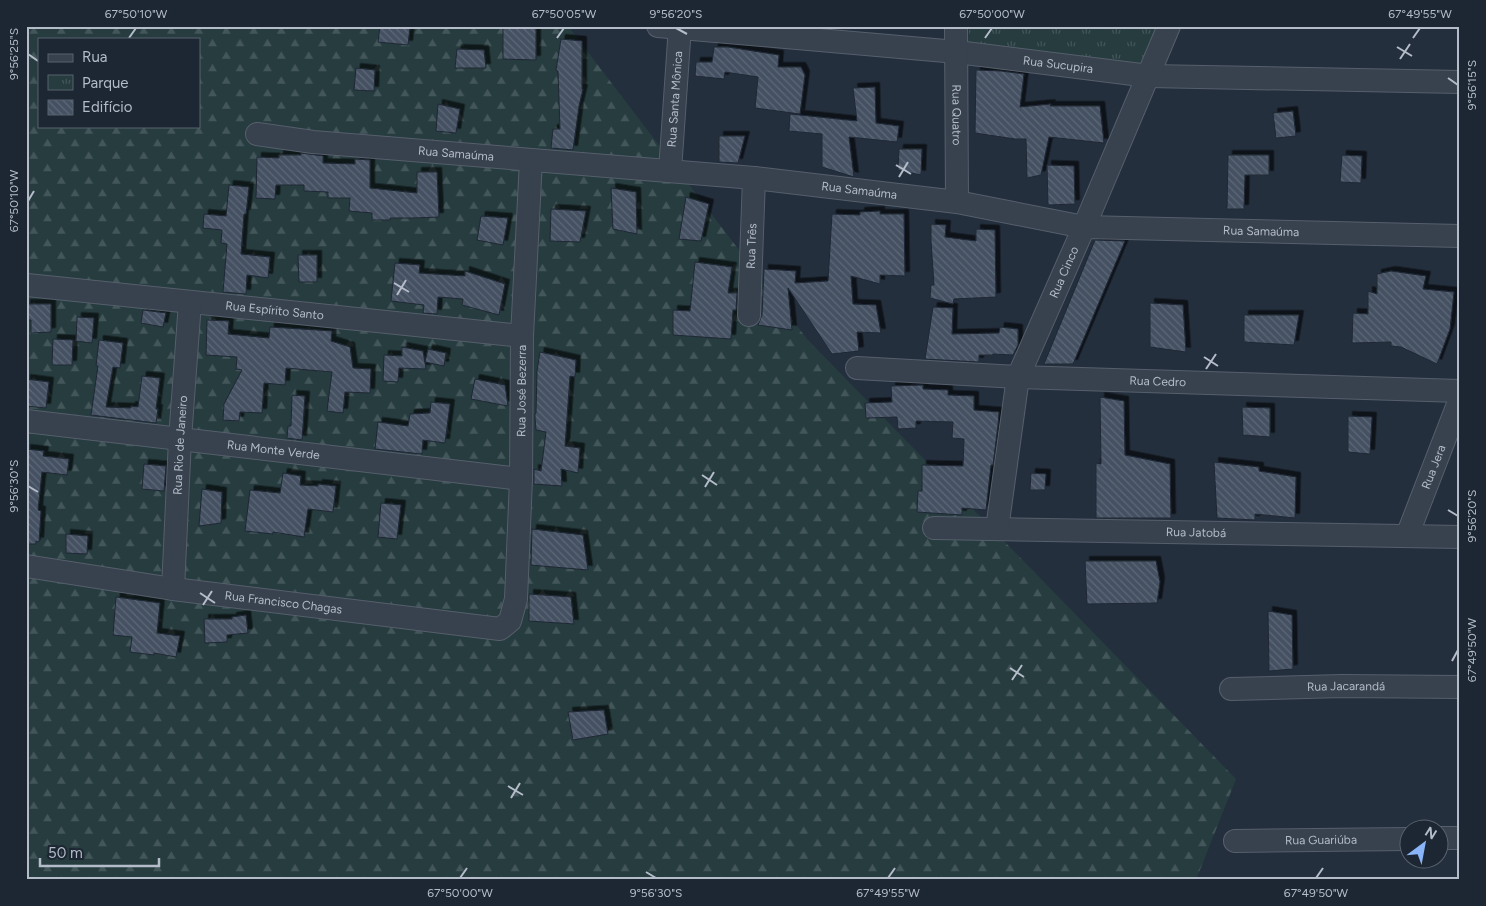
<svg xmlns="http://www.w3.org/2000/svg" width="1486" height="906" font-family="Figtree,sans-serif">
  <style>
    .forest { fill: url(#forest-firs); fill-rule: evenodd }
    .park { fill: url(#park-tufts) }
    .building { fill: url(#building-back-hatch); stroke: #1f2835; filter: url(#shadow) }
    .lines { fill: none; stroke-linecap: round; stroke-linejoin: round }
    .minor-casing { stroke: #565f6c; stroke-width: 24 }
    .minor { stroke: #38414e; stroke-width: 22 }
    .ticks { fill: none; stroke: #b4bcc9; stroke-width: 2 }
    .labels { text-anchor: middle; dominant-baseline: central; stroke-width: 5; stroke-linejoin: round; paint-order: stroke }
    .street-label { font-size: 12px; fill: #b4bcc9; stroke: #1d2633 }
    .neatline { fill: none; stroke: #b4bcc9; stroke-width: 2 }
    .ticks-label { font-size: 12px; text-anchor: middle; fill: #b4bcc9 }
  </style>
  <defs>
    <pattern id="forest-firs" width="22" height="20" patternUnits="userSpaceOnUse" patternTransform="scale(1.25)"><rect width="22" height="20" fill="#263c3f"/><path d="M5 1l3.5 6h-7zM16 11l3.5 6h-7z" fill="#435659"/></pattern>
    <pattern id="park-tufts" width="24" height="20" patternUnits="userSpaceOnUse" patternTransform="scale(1.25)"><rect width="24" height="20" fill="#263c3f"/><path d="M3 7l-1-3M5 7V3M7 7l1-3M15 17l-1-3M17 17v-4M19 17l1-3" fill="none" stroke="#435659"/></pattern>
    <pattern id="building-back-hatch" width="6" height="6" patternUnits="userSpaceOnUse" patternTransform="scale(1.25)"><rect width="6" height="6" fill="#455162"/><path d="M-1 5l2 2M0 0l6 6M5-1l2 2" fill="none" stroke="#5d6877"/></pattern>
    <filter id="shadow"><feDropShadow dx="4.5" dy="-4.5" stdDeviation="0" flood-color="#0009"/></filter>
  </defs>
  <rect width="100%" height="100%" fill="#242f3e"/>
  <path class="forest" d="M 26,26 L 568,26 L 807,339 L 1236,779 L 1196,880 L 26,880 ZM 39,39 L 199,39 L 199,126 L 39,126 Z"/>
  <polygon class="park" points="969,26 1159,26 1142,67 968,48"/>
  <g class="building">
    <polygon points="380,26 410,27 408,45 378,42"/>
    <polygon points="503,26 536,26 536,60 503,59"/>
    <polygon points="561,39 582,41 582,89 583,89 579,106 573,150 551,148 553,129 560,129 558,71 556,70"/>
    <polygon points="714,47 728,47 779,55 778,67 801,67 805,75 800,114 755,108 758,77 725,72 724,79 695,76 696,62 712,62"/>
    <polygon points="457,49 484,50 486,68 455,68"/>
    <polygon points="356,68 375,70 374,91 354,90"/>
    <polygon points="976,70 1001,71 1024,74 1020,107 1051,104 1050,106 1100,106 1104,143 1049,137 1041,175 1027,178 1026,139 1015,139 975,133"/>
    <polygon points="875,87 876,123 899,126 897,142 849,137 854,177 822,167 822,134 789,131 790,114 857,121 853,88"/>
    <polygon points="438,104 460,109 456,133 436,131"/>
    <polygon points="1293,111 1296,136 1276,138 1273,113"/>
    <polygon points="719,136 745,136 738,163 719,162"/>
    <polygon points="899,149 922,149 921,175 898,170"/>
    <polygon points="301,153 323,156 323,163 355,164 355,159 370,160 370,188 417,193 417,172 437,172 439,217 413,218 390,218 390,220 372,220 372,213 349,211 350,198 328,198 328,192 304,191 304,185 276,185 275,199 256,198 257,157 279,158 279,155 301,155"/>
    <polygon points="1228,155 1269,155 1269,175 1245,175 1244,209 1227,209"/>
    <polygon points="1342,155 1362,156 1361,183 1340,182"/>
    <polygon points="1047,165 1074,166 1075,204 1048,205"/>
    <polygon points="229,185 249,187 246,214 244,214 241,254 270,257 268,278 247,275 246,294 223,292 227,244 221,243 222,230 203,228 204,214 226,216"/>
    <polygon points="611,188 636,192 637,234 613,229"/>
    <polygon points="686,197 709,204 701,241 679,239"/>
    <polygon points="551,209 586,211 580,242 550,241"/>
    <polygon points="880,211 880,214 904,214 905,276 880,275 880,284 851,276 853,304 876,305 881,333 857,332 859,351 832,354 788,288 792,330 758,325 762,315 764,269 796,271 795,283 828,281 832,214 860,215 860,212"/>
    <polygon points="481,216 508,218 503,245 477,240"/>
    <polygon points="931,224 946,225 945,237 976,241 976,229 995,230 996,297 954,299 953,304 930,298 931,285 934,285 931,241"/>
    <polygon points="1095,240 1125,241 1073,364 1044,364"/>
    <polygon points="298,255 317,255 317,282 299,282"/>
    <polygon points="695,262 732,267 728,293 737,293 736,310 733,310 731,339 673,335 673,310 690,311"/>
    <polygon points="395,263 420,265 419,273 465,276 465,271 505,284 499,315 462,305 463,299 438,297 437,314 423,313 424,305 391,301"/>
    <polygon points="1391,271 1426,276 1423,289 1454,292 1450,329 1437,364 1401,347 1391,346 1391,342 1352,343 1353,313 1368,314 1368,291 1377,294 1377,274"/>
    <polygon points="1150,303 1183,305 1186,352 1150,347"/>
    <polygon points="26,304 51,304 51,332 31,333 31,320 26,320"/>
    <polygon points="933,307 953,308 952,334 999,333 1000,327 1018,329 1018,345 1013,355 993,354 993,355 979,355 979,362 925,359"/>
    <polygon points="143,310 166,313 163,327 141,323"/>
    <polygon points="1244,315 1299,315 1294,345 1244,342"/>
    <polygon points="77,317 94,318 92,343 76,341"/>
    <polygon points="207,320 229,321 228,334 269,338 270,327 332,331 331,341 350,347 353,368 371,369 370,393 345,392 343,413 327,411 332,372 286,368 285,385 264,383 262,413 240,412 239,421 223,420 224,404 242,370 236,369 237,357 206,355"/>
    <polygon points="53,339 73,340 72,365 52,365"/>
    <polygon points="99,340 123,343 120,368 113,367 106,407 131,408 131,406 138,407 142,376 160,378 156,409 158,409 156,423 91,415 98,366 96,366"/>
    <polygon points="402,347 423,351 426,369 399,368 398,382 383,381 384,355 402,356"/>
    <polygon points="428,349 446,353 444,366 425,362"/>
    <polygon points="540,352 576,360 575,377 570,376 565,446 580,448 578,473 561,469 562,486 534,484 534,469 541,471 546,432 536,430 535,418 535,414 536,413 537,371"/>
    <polygon points="26,379 49,382 46,408 26,406"/>
    <polygon points="475,379 505,385 508,406 471,399"/>
    <polygon points="923,385 923,389 948,390 948,395 974,396 974,410 999,412 998,425 993,465 991,465 986,510 962,508 962,515 917,512 918,491 922,491 922,465 963,466 964,439 952,438 953,422 916,421 916,428 898,429 897,417 866,418 865,403 892,402 891,386"/>
    <polygon points="292,395 305,396 302,440 287,438 288,426 291,426"/>
    <polygon points="1100,397 1124,401 1125,455 1170,464 1171,518 1096,518 1096,463 1101,464"/>
    <polygon points="431,402 450,404 445,443 423,440 422,454 375,449 378,422 408,426 410,414 430,413"/>
    <polygon points="1242,407 1270,408 1270,437 1243,435"/>
    <polygon points="1348,416 1372,417 1370,454 1348,452"/>
    <polygon points="26,449 44,451 43,456 69,459 67,475 42,472 38,510 41,511 39,542 36,541 36,544 26,544 26,509 29,486 26,486"/>
    <polygon points="1214,462 1259,467 1259,471 1296,477 1295,518 1255,514 1255,520 1217,518"/>
    <polygon points="144,464 166,466 164,491 142,489"/>
    <polygon points="283,473 301,476 300,485 318,486 318,484 336,486 333,512 308,509 304,537 273,532 273,534 245,531 250,490 280,493"/>
    <polygon points="1031,473 1046,474 1045,490 1030,490"/>
    <polygon points="202,489 222,492 221,523 199,526"/>
    <polygon points="381,503 401,505 397,539 378,537"/>
    <polygon points="532,529 583,535 588,570 531,565"/>
    <polygon points="66,534 88,536 87,554 66,553"/>
    <polygon points="1085,561 1156,561 1160,582 1157,603 1087,604"/>
    <polygon points="529,594 571,597 574,624 529,621"/>
    <polygon points="116,597 160,603 157,633 180,636 176,657 154,653 154,655 130,652 132,637 113,635"/>
    <polygon points="1268,611 1292,615 1293,669 1269,671"/>
    <polygon points="246,615 248,633 227,635 227,642 205,643 204,619 232,619 232,617"/>
    <polygon points="604,710 608,734 573,740 568,712"/>
  </g>
  <g class="lines">
    <g class="minor-casing">
      <g id="minor">
        <path id="s1" d="M 658,26 L 957,52 L 1149,76 L 1460,82"/>
        <path id="s2" d="M 956,26 L 957,202"/>
        <path id="s3" d="M 257,134 L 313,142 L 754,178 L 957,202 L 1084,227 L 1460,236"/>
        <path id="s4" d="M 670,171 L 680,26"/>
        <path id="s5" d="M 27,285 L 522,336"/>
        <path id="s6" d="M 749,315 L 754,178"/>
        <path id="s7" d="M 857,368 L 1018,377 L 1460,391"/>
        <path id="s8" d="M 26,421 L 521,479"/>
        <path id="s9" d="M 934,528 L 1460,537"/>
        <path id="s10" d="M 997,529 L 1018,377 L 1084,227 L 1169,26"/>
        <path id="s11" d="M 1407,536 L 1460,399"/>
        <path id="s12" d="M 26,566 L 173,589 L 500,629 L 510,621 L 516,599 L 521,479 L 522,336 L 531,160"/>
        <path id="s13" d="M 173,589 L 180,439 L 190,302"/>
        <path id="s14" d="M 1231,689 L 1342,686 L 1460,687"/>
        <polyline points="1438,838 1460,838"/>
        <path id="s15" d="M 1235,841 L 1408,839"/>
      </g>
    </g>
    <use href="#minor" class="minor"/>
  </g>
  <path class="ticks" d="M 676,28 L 687,34M 129,38 L 136,28M 557,38 L 564,28M 985,38 L 992,28M 1413,38 L 1420,28M 1397,47 L 1412,56M 28,54 L 38,61M 1400,59 L 1410,44M 1448,78 L 1458,85M 896,165 L 911,174M 899,177 L 908,162M 28,201 L 34,191M 394,283 L 409,292M 397,295 L 406,280M 1204,357 L 1218,366M 1206,369 L 1216,354M 702,475 L 717,485M 28,486 L 38,492M 705,487 L 714,472M 1448,510 L 1458,516M 200,593 L 215,603M 203,605 L 212,591M 1452,661 L 1458,650M 1010,668 L 1024,677M 1012,680 L 1022,665M 508,786 L 523,795M 511,798 L 520,783M 646,872 L 656,878M 460,878 L 467,868M 888,878 L 895,868M 1316,878 L 1323,868"/>
  <g class="labels">
    <g class="street-label">
      <text stroke="none"><textPath href="#s1" startOffset="402">Rua Sucupira</textPath></text>
      <text stroke="none"><textPath href="#s4" startOffset="72">Rua Santa Mônica</textPath></text>
      <text stroke="none"><textPath href="#s2" startOffset="89">Rua Quatro</textPath></text>
      <text stroke="none"><textPath href="#s3" startOffset="200">Rua Samaúma</textPath></text>
      <text stroke="none"><textPath href="#s3" startOffset="605">Rua Samaúma</textPath></text>
      <text stroke="none"><textPath href="#s3" startOffset="1010">Rua Samaúma</textPath></text>
      <text stroke="none"><textPath href="#s6" startOffset="69">Rua Três</textPath></text>
      <text stroke="none"><textPath href="#s10" startOffset="268">Rua Cinco</textPath></text>
      <text stroke="none"><textPath href="#s5" startOffset="249">Rua Espírito Santo</textPath></text>
      <text stroke="none"><textPath href="#s7" startOffset="301">Rua Cedro</textPath></text>
      <text stroke="none"><textPath href="#s12" startOffset="722">Rua José Bezerra</textPath></text>
      <text stroke="none"><textPath href="#s13" startOffset="144">Rua Rio de Janeiro</textPath></text>
      <text stroke="none"><textPath href="#s8" startOffset="249">Rua Monte Verde</textPath></text>
      <text stroke="none"><textPath href="#s11" startOffset="74">Rua Jera</textPath></text>
      <text stroke="none"><textPath href="#s9" startOffset="262">Rua Jatobá</textPath></text>
      <text stroke="none"><textPath href="#s12" startOffset="260">Rua Francisco Chagas</textPath></text>
      <text stroke="none"><textPath href="#s14" startOffset="115">Rua Jacarandá</textPath></text>
      <text stroke="none"><textPath href="#s15" startOffset="86">Rua Guariúba</textPath></text>
    </g>
  </g>
  <rect width="1486" height="906" fill="none" stroke="#1d2633" stroke-width="55"/>
  <rect x="38" y="38" width="162" height="90" fill="#1d2633" stroke="#59626f"/>
  <rect x="48" y="54" width="25" height="8" fill="#38414e" stroke="#59626f"/>
  <text x="82" y="62" font-size="15" fill="#b4bcc9">Rua</text>
  <rect x="48" y="75" width="25" height="15" fill="url(#park-tufts)" stroke="#59626f"/>
  <text x="82" y="88" font-size="15" fill="#b4bcc9">Parque</text>
  <rect x="48" y="100" width="25" height="15" fill="url(#building-back-hatch)" stroke="#59626f"/>
  <text x="82" y="112" font-size="15" fill="#b4bcc9">Edifício</text>
  <g transform="translate(1424 844) rotate(32)"><circle r="24" fill="#1d2633" stroke="#59626f"/>
  <path d="M0-4L9 19L0 12L-9 19Z" fill="#8ab4f8"/>
  <text y="-8" font-size="14" font-weight="bold" text-anchor="middle" fill="#b4bcc9">N</text>
  </g>
  <path d="M40 858v8h119v-8" fill="none" stroke="#b4bcc9" stroke-width="2.5"/>
  <text x="48" y="858" font-size="15" fill="#b4bcc9" stroke="#1d2633" stroke-width="4" paint-order="stroke">50 m</text>
  <rect x="28" y="28" width="1430" height="850" class="neatline"/>
  <g class="ticks-label">
    <text x="136" y="18">67°50'10"W</text>
    <text x="564" y="18">67°50'05"W</text>
    <text x="676" y="18">9°56'20"S</text>
    <text x="992" y="18">67°50'00"W</text>
    <text x="1420" y="18">67°49'55"W</text>
    <text transform="translate(14 54) rotate(-90)" y="4">9°56'25"S</text>
    <text transform="translate(1472 85) rotate(-90)" y="4">9°56'15"S</text>
    <text transform="translate(14 201) rotate(-90)" y="4">67°50'10"W</text>
    <text transform="translate(14 486) rotate(-90)" y="4">9°56'30"S</text>
    <text transform="translate(1472 516) rotate(-90)" y="4">9°56'20"S</text>
    <text transform="translate(1472 650) rotate(-90)" y="4">67°49'50"W</text>
    <text x="460" y="897">67°50'00"W</text>
    <text x="656" y="897">9°56'30"S</text>
    <text x="888" y="897">67°49'55"W</text>
    <text x="1316" y="897">67°49'50"W</text>
  </g>
</svg>
